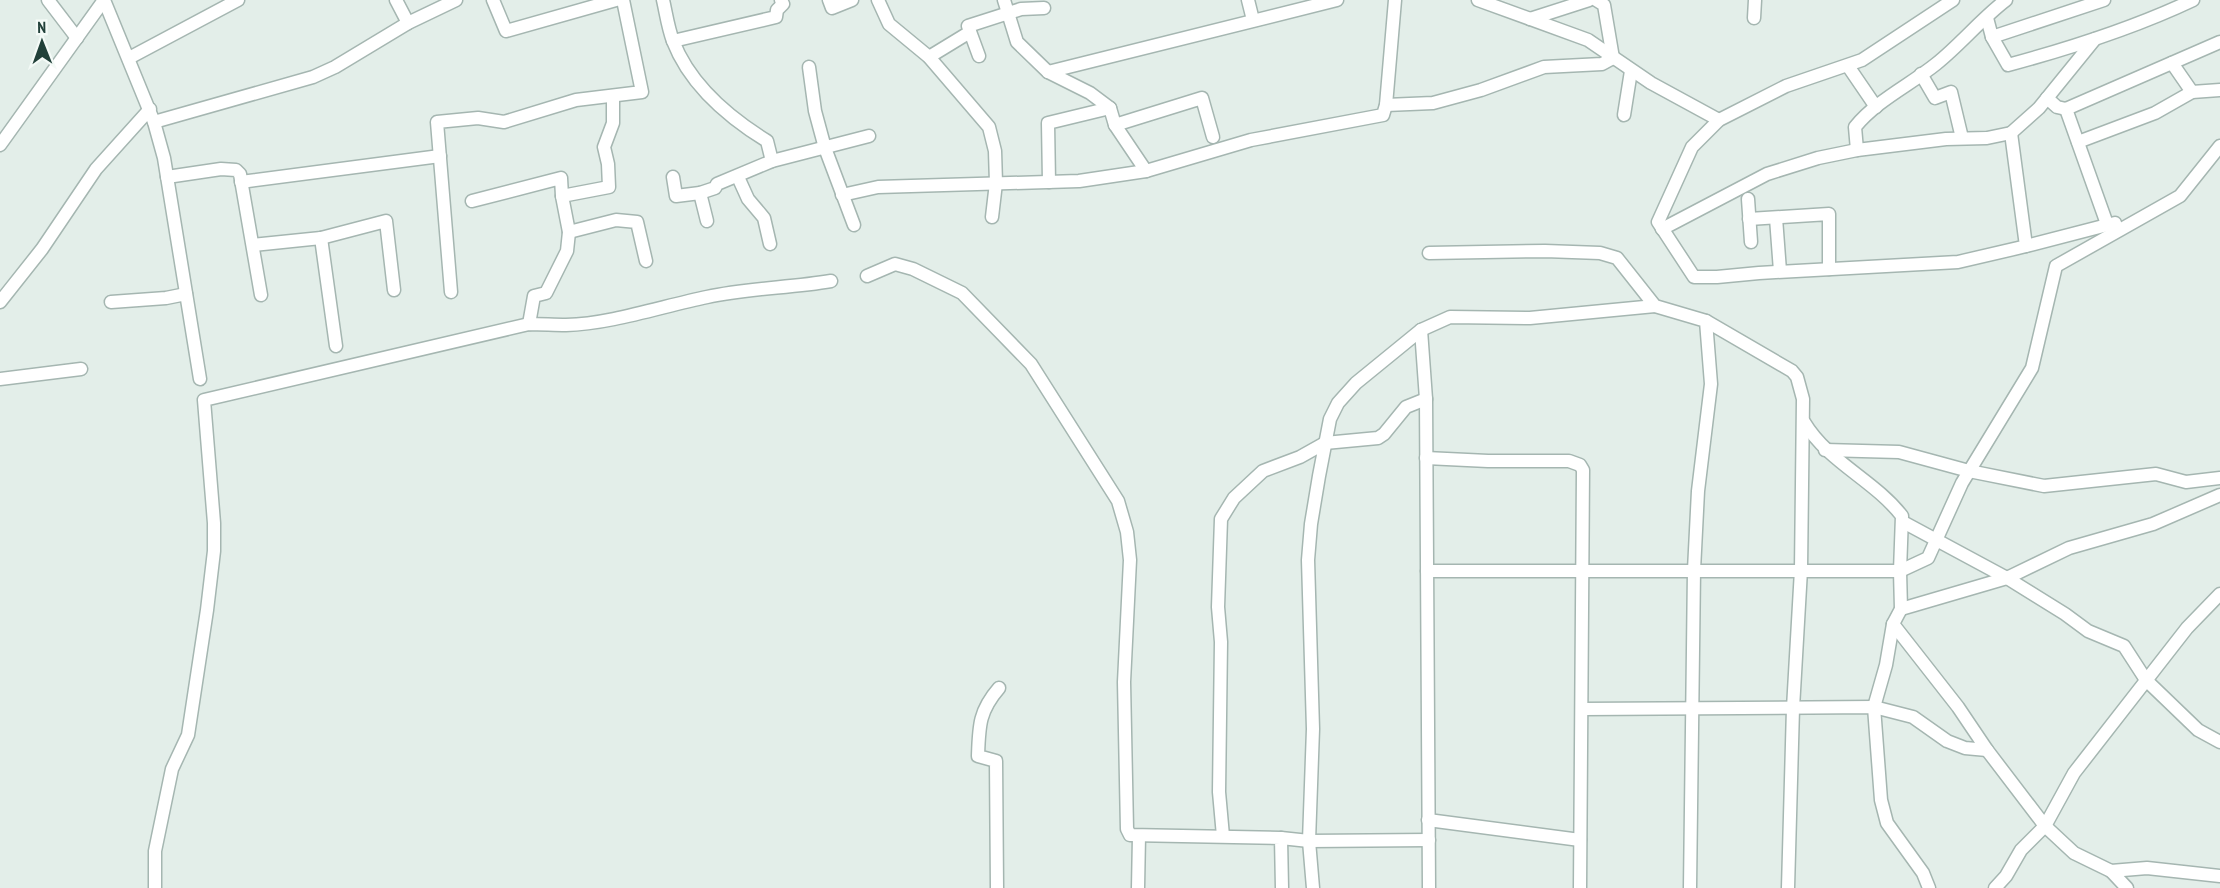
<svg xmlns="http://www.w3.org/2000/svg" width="2220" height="888" font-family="'PT Sans Narrow',sans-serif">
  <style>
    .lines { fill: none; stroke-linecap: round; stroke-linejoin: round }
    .minor-casing { stroke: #a5b6b1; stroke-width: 15 }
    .minor { stroke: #fff; stroke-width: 12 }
  </style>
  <rect width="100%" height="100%" fill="#e3eee9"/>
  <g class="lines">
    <g class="minor-casing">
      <g id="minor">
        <polyline points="48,0 77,38"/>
        <polyline points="104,0 154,122 164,158 200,379"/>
        <polyline points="396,0 408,23"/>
        <polyline points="493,0 506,31 616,0"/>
        <path d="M 663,0 C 666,13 668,28 673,41 C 690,85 728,117 767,141 L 772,161"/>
        <polyline points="829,0 832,8 852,0"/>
        <polyline points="878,0 889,24 929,57 989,127 995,151 996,183 992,217"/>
        <polyline points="1004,0 1017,42 1048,72 1090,93 1110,108 1115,125 1146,171"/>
        <polyline points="1248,0 1253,20"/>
        <polyline points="1478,0 1588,40 1651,83 1719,120"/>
        <polyline points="1953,0 1862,60 1786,86 1719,120 1692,147 1658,222 1694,277 1717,277 1759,273 1958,262 2018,248 2026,246 2011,133"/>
        <polyline points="1754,18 1755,0"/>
        <path d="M 1987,18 L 1992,37 L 2008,65 C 2071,48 2134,28 2193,0"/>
        <polyline points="1530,19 1589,0"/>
        <polyline points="1992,37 2104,0"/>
        <polyline points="673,41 776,17 777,10 783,4 781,0"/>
        <polyline points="979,56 968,26 1021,9 1044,8"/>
        <polyline points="929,57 970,32"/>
        <polyline points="129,58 238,0"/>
        <polyline points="2172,63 2192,92"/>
        <polyline points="1848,66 1876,107"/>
        <polyline points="809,67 815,111 825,148 854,225"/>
        <polyline points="1048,72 1337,0"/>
        <polyline points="1921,74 1935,98 1951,92 1962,138"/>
        <polyline points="2047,98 2057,107 2066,109 2220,42"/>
        <polyline points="1386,105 1433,103 1481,90 1544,67 1602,64 1613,58 1604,5 1596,0"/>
        <polyline points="2066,109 2107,224"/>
        <polyline points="1624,115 1631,71"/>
        <polyline points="154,122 313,77 335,67 408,23 456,0"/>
        <polyline points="1115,125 1202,98 1213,137"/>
        <polyline points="2078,142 2155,113 2192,92 2220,90"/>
        <polyline points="0,145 104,0"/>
        <path d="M 1857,150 L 1855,127 C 1877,100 1910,85 1936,64 C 1961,44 1981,19 2006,0"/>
        <polyline points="167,177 221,169 236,170 240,174 261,295"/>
        <polyline points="673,177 676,196 700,193 715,188 717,184 772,161 869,136"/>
        <polyline points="738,177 748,199 764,218 770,244"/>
        <polyline points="241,182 440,156"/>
        <polyline points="1049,182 1048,123 1110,108"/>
        <polyline points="700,193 707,221"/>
        <polyline points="842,195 878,187 1079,181 1146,171 1251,140 1383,115 1386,105 1395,0"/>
        <polyline points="1748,199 1751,242"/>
        <polyline points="472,201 561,178 562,196"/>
        <polyline points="1776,218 1780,271"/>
        <polyline points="1749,219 1829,214 1829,269"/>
        <polyline points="1662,229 1767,174 1818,158 1857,150 1946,139 1987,138 2011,133 2039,108 2095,39"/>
        <polyline points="569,232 616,220 637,222 646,261"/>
        <polyline points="321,238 336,346"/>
        <polyline points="253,245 321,238 386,221 394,290"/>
        <polyline points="2026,246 2115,223"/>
        <polyline points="1429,253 1545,251 1600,253 1617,258 1655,306 1706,321 1711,384 1698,491 1694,570 1690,888"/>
        <polyline points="867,276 895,264 913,269 962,293 1031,364 1118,501 1127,532 1130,560 1124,682 1127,829 1130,835 1281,838 1282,888"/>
        <polyline points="451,292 437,122 478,118 504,122 576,100 642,92 623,0"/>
        <polyline points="0,302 42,249 96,169 150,109"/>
        <polyline points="111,302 166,298 186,294"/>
        <polyline points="1706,321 1792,371 1797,377 1803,399 1801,570 1793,708 1788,888"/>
        <polyline points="529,324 534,296 546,293 567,251 569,232 562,196 609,187 608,164 604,147 613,123 613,96"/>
        <polyline points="1421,330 1426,399 1429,888"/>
        <polyline points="0,379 81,369"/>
        <path d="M 1804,422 C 1828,462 1874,480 1902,516 L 1900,571 L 1901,609 L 1893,624 L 1886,665 L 1874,707 L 1881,800 L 1887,823 L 1923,873 L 1929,888"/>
        <polyline points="1825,450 1899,452 1969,471 2044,486 2156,474 2186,482 2220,478"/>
        <polyline points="1426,458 1488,461 1569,461 1580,465 1583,470 1580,888"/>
        <polyline points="1903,522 2007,578 2065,614 2088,631 2124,646 2146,680 2198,730 2220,742"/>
        <polyline points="1427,571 1900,571 1928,558 1962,483 2032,368 2056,266 2180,196 2220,146"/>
        <polyline points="1901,609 2007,578 2069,548 2153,524 2220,495"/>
        <polyline points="1583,709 1874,707 1913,717 1947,741 1965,748 1987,750 1958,707 1893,624"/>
        <polyline points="1987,750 2045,826 2074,853 2111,871 2147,868 2220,876"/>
        <polyline points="1428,820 1580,840"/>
        <polyline points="1223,836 1219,792 1221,642 1218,607 1221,519 1234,498 1263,471 1300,457 1325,443 1378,438 1384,434 1406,407 1426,399"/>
        <polyline points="1281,838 1309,841 1429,840"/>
        <polyline points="2111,871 2127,888"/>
        <path d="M 155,888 L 155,851 L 172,769 L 188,735 L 207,610 L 214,551 L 214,523 L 204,400 L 529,324 C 542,324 554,325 566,325 C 610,324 663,306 707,297 C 748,288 790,288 831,281"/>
        <path d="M 997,888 L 996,761 L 978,756 C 979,726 979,711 999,688"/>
        <polyline points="1138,888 1139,836"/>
        <polyline points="1313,888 1309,841 1313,729 1308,560 1311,524 1319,476 1330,419 1338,403 1356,383 1421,330 1450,317 1530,318 1655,306"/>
        <polyline points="1995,888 2006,876 2021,850 2045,826 2074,773 2187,628 2220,594"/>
      </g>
    </g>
    <use href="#minor" class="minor"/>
  </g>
  <g transform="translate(42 42) rotate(359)" stroke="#f4faf7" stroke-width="4.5" paint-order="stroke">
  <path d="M0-4.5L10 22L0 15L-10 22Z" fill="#214039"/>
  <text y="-9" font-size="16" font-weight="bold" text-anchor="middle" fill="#214039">N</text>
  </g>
</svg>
